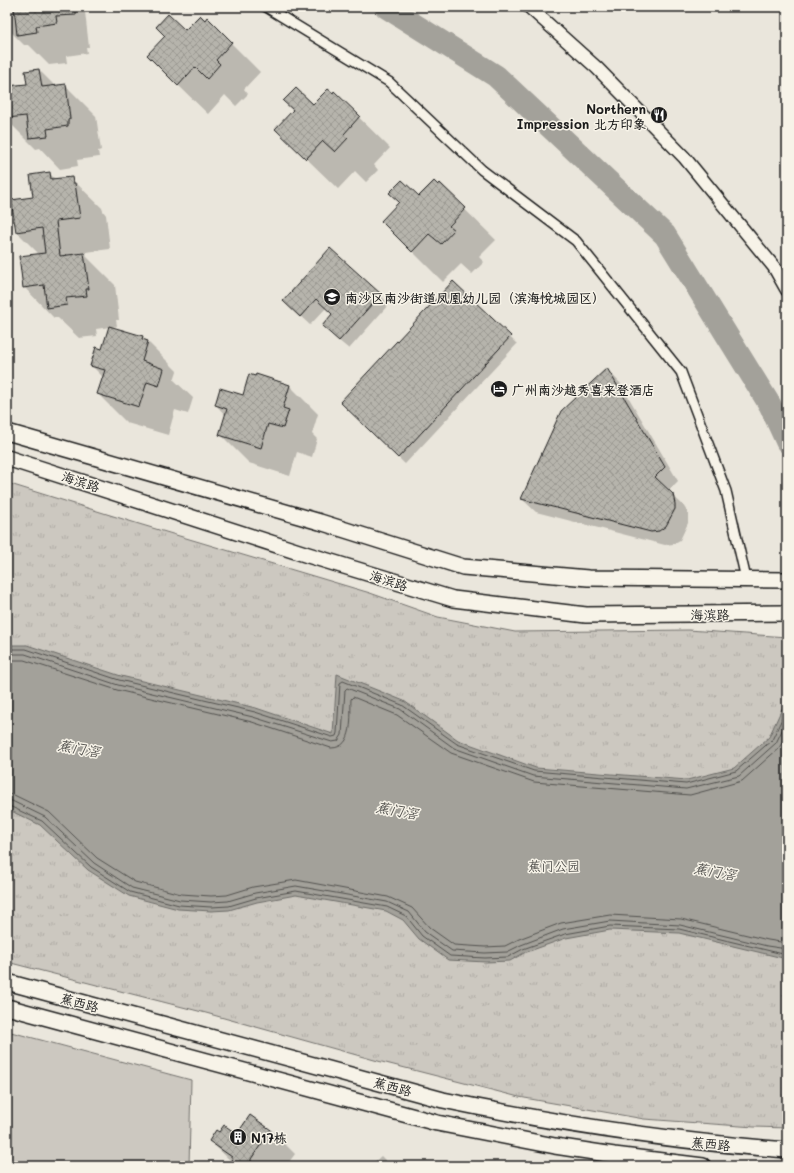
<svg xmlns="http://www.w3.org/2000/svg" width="794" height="1173" font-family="Mali,'LXGW WenKai TC',sans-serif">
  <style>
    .grass { fill: #ccc8c0; stroke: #74726e }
    .park { fill: url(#park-tufts); stroke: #74726e }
    .water { fill: #a3a19a; stroke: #6d6c68 }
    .shadow { fill: #0003 }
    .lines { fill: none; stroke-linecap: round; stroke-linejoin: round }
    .shore { stroke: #52514e; stroke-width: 1 }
    .river { stroke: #a3a19a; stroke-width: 23 }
    .building { fill: url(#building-cross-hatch); stroke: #1c1c1c }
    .pedestrian-casing { stroke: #1c1c1c; stroke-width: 12 }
    .minor-casing { stroke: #1c1c1c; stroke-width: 15 }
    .tertiary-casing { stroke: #1c1c1c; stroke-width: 18 }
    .pedestrian { stroke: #f7f3e8; stroke-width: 9 }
    .minor { stroke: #f7f3e8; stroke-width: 12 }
    .tertiary { stroke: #f7f3e8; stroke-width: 15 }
    .labels { text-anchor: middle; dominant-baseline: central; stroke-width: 3; stroke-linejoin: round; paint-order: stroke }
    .poi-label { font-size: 13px; font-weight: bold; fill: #1c1c1c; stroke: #f7f3e8; text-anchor: start }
    .street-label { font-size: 13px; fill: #1c1c1c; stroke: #f7f3e8 }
    .park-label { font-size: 13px; fill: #51504d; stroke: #f7f3e8 }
    .water-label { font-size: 14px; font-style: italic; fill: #52514e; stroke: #f7f3e8 }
  </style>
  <defs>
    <pattern id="park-tufts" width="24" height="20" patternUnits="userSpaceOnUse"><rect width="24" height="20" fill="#ccc8c0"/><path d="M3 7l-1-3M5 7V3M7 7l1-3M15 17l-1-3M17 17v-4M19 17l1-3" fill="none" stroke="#afaba4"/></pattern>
    <pattern id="building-cross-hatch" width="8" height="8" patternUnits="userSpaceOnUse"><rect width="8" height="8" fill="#b6b4ac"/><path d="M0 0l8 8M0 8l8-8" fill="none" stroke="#9c9a93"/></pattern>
  </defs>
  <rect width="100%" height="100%" fill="#eae6dc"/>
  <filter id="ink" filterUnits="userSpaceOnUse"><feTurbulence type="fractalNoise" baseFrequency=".025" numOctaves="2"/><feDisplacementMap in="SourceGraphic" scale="8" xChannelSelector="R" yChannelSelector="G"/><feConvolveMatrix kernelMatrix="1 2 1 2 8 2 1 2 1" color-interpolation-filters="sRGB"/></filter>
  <g filter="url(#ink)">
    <polygon class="grass" points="7,1031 191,1080 189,1166 7,1166"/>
    <polygon class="park" points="7,483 139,524 370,593 438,617 515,632 688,630 787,637 787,1128 754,1127 644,1119 519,1097 378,1061 206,1013 7,962"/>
    <polygon class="water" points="7,645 27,645 121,676 256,708 333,734 337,674 404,701 458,740 536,768 687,780 734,768 769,737 785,702 787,694 787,959 679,933 610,930 566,938 524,953 510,961 486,962 448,960 419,939 403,920 386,911 296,895 257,902 229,910 211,911 178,909 129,896 88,870 40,825 7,809"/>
    <g class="shadow">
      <polygon points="7,7 79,7 85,12 89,47 86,47 87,53 66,56 67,63 49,65 29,45 24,45 7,28"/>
      <polygon points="207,19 260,72 244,89 248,94 236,106 225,95 208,114 177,84 185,32"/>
      <polygon points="39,70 55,86 65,85 96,116 101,150 98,151 99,157 77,160 78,166 60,169 40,148 36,149 7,120 7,87 28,84"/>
      <polygon points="334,93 390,148 374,165 378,170 366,182 355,171 338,189 276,129"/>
      <polygon points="49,173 55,179 71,178 102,208 103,211 106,215 110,249 86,252 87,257 115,285 119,320 116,320 117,326 111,327 143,337 177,371 174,380 193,398 188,414 175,410 168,435 127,423 98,394 104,378 91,365 103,350 110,327 96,329 97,336 79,338 58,318 54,318 24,287 40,255 16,231"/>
      <polygon points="440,185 496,240 479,257 484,262 472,274 461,264 443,282 382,221"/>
      <polygon points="453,282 517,344 405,464 348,409"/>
      <polygon points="380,295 389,304 349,349 332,335 333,314 326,308 310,325 284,301"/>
      <polygon points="607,369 620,383 678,481 668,491 683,505 688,513 688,523 680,540 673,544 665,545 536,512 522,499"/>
      <polygon points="290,386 318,414 312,434 317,439 312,457 297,452 290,476 249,463 220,434 226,416 216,405 243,396"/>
      <polygon points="271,1130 295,1154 286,1166 234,1166 234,1164 210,1141 220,1133 237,1135"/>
      <polygon points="381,1156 391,1166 370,1166"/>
      <polygon points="345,1163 348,1166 342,1166"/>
    </g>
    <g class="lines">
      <g class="shore">
        <polyline points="7,649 26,649 119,680 255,712 332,737 336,736 337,733 340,683 343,681 402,705 457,744 534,771 686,784 736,771 772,740 787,708"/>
        <polyline points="7,654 25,654 118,685 253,717 332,742 338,741 342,735 345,690 347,688 400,709 454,748 533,776 686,789 739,776 776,743 787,720"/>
        <path d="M 7,660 L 24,660 L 117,690 L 252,722 L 331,748 C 355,748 350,715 351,699 L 353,697 L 397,715 L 451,753 L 534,782 L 690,795 L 742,781 L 779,748 L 787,734"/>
        <polyline points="7,794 14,795 49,812 97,858 135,882 181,894 211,896 227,895 253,887 296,880 388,897 412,908 430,928 454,945 485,947 505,946 519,939 561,923 610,915 681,919 768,940 787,943"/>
        <polyline points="7,800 12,801 45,817 94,863 132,888 180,900 211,902 228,901 255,893 296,886 387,902 409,912 425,932 452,951 485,953 507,952 521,945 563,929 610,921 680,925 767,946 787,949"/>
        <polyline points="7,805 42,821 91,867 130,892 179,905 211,907 229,906 256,898 296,891 387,907 406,916 422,936 450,956 485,958 508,957 523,949 565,934 610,926 679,929 787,955"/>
      </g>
      <polyline class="river" points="386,7 496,76 665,235 770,405 787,442"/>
    </g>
    <g class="building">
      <polygon points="14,7 76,7 76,15 56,16 57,23 36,26 37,32 17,35"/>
      <polygon points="168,14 185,30 200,15 205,20 207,17 232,42 216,60 220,64 207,79 195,67 178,86 147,55 165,36 156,27"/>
      <polygon points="39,69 42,87 66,84 70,119 68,120 68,126 47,129 48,136 29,138 26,116 7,118 7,86 27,84 25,71"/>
      <polygon points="296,88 313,104 328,89 333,93 334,91 360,116 344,134 348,138 335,152 323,141 306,159 275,129 293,110 283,101"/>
      <polygon points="50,172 51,179 72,177 73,183 75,183 80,218 56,221 60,256 84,253 89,289 86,289 87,296 66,298 67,305 47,308 44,285 23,288 19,256 45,253 42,228 16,232 11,200 33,197 30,175"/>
      <polygon points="402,180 419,196 434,181 438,185 440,183 466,208 449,226 454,230 441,244 429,234 412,252 381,221 399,202 389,193"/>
      <polygon points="330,248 381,294 339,341 322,326 332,314 316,299 300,317 283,301"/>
      <polygon points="453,281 511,336 398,458 340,402"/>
      <polygon points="109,326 143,336 142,339 148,341 142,361 164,369 159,386 147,382 139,407 97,394 105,370 90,366 96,347 102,349"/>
      <polygon points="607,368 665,467 655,477 673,494 675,504 675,509 666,526 659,531 651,532 521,499 561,411"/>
      <polygon points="249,374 255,376 256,374 290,385 283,408 289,410 283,428 268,424 261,448 219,435 227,409 215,405 220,388 243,395"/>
      <polygon points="250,1115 271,1130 251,1159 251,1166 233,1166 232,1157 209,1141 216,1130 219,1132 224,1125 237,1134"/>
    </g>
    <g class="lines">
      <g class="pedestrian-casing">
        <polyline id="pedestrian" points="266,7 389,82 482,170 576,241 681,372 726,491 746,579"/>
      </g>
      <g class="minor-casing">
        <polyline id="minor" points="529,7 597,68 684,157 774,267 787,290"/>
      </g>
      <g class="tertiary-casing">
        <g id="tertiary">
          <polyline points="7,432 320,522 463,567 588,578 787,580"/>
          <polyline points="7,458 308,555 453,599 586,615 787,613"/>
          <path d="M 7,982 L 443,1100 C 557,1124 671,1141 787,1150"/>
          <polyline points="7,1007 437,1123 555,1146 614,1155 703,1166"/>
        </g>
      </g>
      <use href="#pedestrian" class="pedestrian"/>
      <use href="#minor" class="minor"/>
      <use href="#tertiary" class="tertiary"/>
    </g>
  </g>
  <defs>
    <g id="restaurant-disc" transform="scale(0.9)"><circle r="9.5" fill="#1c1c1c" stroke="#f7f3e8"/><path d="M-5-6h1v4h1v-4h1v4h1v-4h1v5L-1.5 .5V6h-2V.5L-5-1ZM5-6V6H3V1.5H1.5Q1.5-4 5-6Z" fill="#fff"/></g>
    <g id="school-disc" transform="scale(0.9)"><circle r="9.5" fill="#1c1c1c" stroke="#f7f3e8"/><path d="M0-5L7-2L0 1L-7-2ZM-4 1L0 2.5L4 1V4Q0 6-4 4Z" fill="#fff"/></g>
    <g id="hotel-disc" transform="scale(0.9)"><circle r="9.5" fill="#1c1c1c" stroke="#f7f3e8"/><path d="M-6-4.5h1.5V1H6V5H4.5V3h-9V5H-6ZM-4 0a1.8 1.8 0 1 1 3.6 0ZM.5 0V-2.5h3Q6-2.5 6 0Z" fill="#fff"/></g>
    <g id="building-disc" transform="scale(0.9)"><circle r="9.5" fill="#1c1c1c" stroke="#f7f3e8"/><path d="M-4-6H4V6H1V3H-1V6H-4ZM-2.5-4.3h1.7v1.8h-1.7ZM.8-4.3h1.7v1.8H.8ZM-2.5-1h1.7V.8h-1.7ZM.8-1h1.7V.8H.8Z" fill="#fff"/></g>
  </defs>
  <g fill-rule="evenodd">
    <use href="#restaurant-disc" x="659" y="115"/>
    <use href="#school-disc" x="332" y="297"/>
    <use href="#hotel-disc" x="499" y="389"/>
    <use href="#building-disc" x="238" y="1137"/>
  </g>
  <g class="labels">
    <g class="poi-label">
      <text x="646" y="108" text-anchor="end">Northern<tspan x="646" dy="15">Impression 北方印象</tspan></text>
      <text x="345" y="297">南沙区南沙街道凤凰幼儿园（滨海悦城园区）</text>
      <text x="512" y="389">广州南沙越秀喜来登酒店</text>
      <text x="251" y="1137">N17栋</text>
    </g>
    <g class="street-label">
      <text transform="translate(81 481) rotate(18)">海滨路</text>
      <text transform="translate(389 580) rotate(17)">海滨路</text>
      <text transform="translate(710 614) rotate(-1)">海滨路</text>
      <text transform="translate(80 1002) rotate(15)">蕉西路</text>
      <text transform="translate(393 1086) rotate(15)">蕉西路</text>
      <text transform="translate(711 1143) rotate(6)">蕉西路</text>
    </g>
    <g class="park-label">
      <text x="554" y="865">蕉门公园</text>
    </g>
    <g class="water-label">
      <text transform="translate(79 748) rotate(11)">蕉门滘</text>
      <text transform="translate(397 810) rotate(11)">蕉门滘</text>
      <text transform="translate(715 871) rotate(11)">蕉门滘</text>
    </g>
  </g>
  <rect width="794" height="1173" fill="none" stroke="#f7f3e8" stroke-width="24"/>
  <rect x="12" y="12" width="770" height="1149" fill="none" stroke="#1c1c1c" stroke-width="1.5" filter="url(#ink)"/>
</svg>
